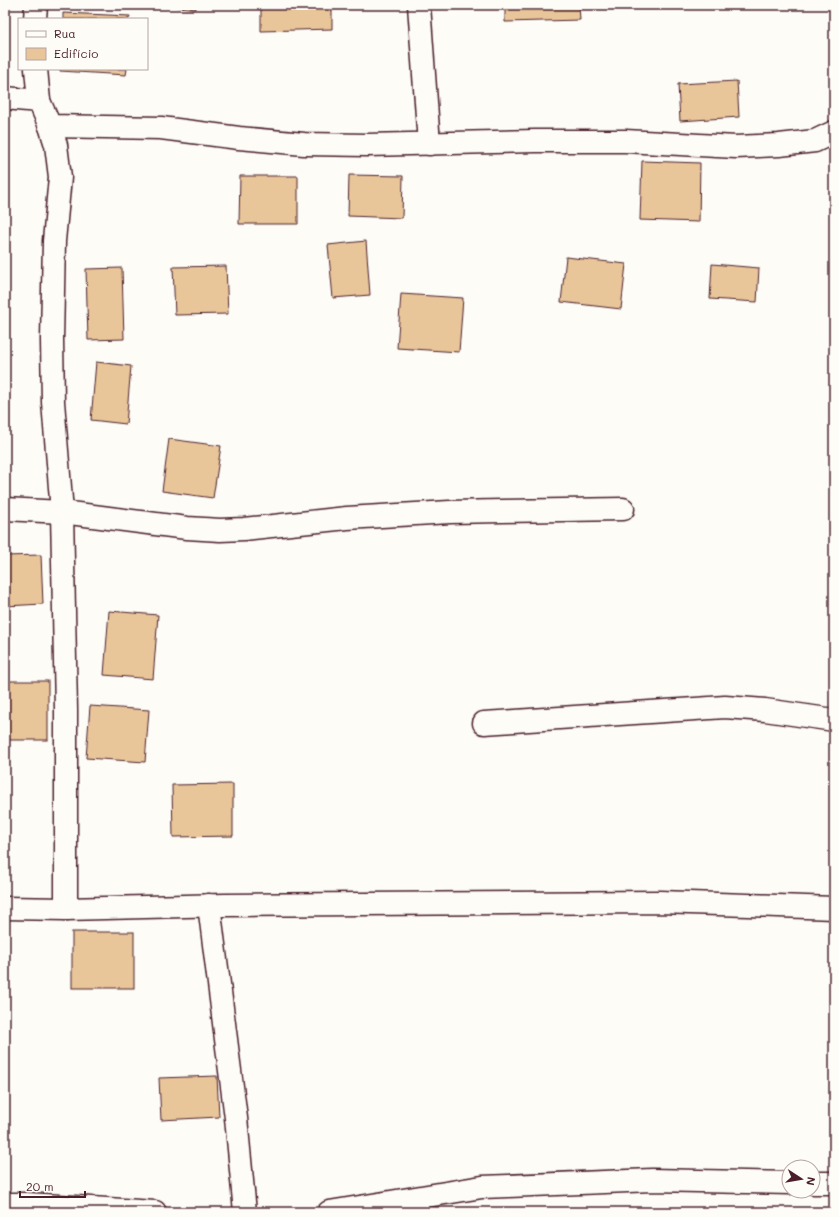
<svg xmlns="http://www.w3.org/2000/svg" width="839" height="1217" font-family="Mali,sans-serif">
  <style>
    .building { fill: #e9c69a; stroke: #4a1f2b }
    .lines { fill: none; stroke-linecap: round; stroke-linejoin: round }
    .minor-casing { stroke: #4a1f2b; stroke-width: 25 }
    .minor { stroke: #fdfcf7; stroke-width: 22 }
  </style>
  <rect width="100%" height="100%" fill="#fdfcf7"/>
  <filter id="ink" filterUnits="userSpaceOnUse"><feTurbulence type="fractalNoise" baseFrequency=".025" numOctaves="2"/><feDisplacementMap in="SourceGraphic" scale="8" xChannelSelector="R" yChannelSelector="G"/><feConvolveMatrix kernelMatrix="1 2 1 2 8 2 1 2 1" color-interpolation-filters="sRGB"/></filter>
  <g filter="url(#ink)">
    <g class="building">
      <polygon points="163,5 196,5 196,9"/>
      <polygon points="261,5 332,5 332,29 261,31"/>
      <polygon points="505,5 579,5 580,20 505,22"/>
      <polygon points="63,13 130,16 129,19 63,19"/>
      <polygon points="60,69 127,69 126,75 60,71"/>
      <polygon points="737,81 739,117 680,121 678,84"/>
      <polygon points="642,161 700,163 699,222 640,220"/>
      <polygon points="349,175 403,176 402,218 348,216"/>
      <polygon points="240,176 298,176 298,224 239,224"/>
      <polygon points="366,241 370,295 333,298 328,245"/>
      <polygon points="566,257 626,264 621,309 561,302"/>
      <polygon points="712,264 759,268 757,302 710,299"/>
      <polygon points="226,266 228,314 175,315 173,267"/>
      <polygon points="122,268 124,339 88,340 86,269"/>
      <polygon points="401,294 463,298 459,352 397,348"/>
      <polygon points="96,362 131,366 126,424 91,420"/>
      <polygon points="169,439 221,446 213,498 162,491"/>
      <polygon points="41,555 43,604 5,606 5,556"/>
      <polygon points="109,611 158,615 153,679 104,675"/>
      <rect x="5" y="681" width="43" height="59"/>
      <polygon points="90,706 149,710 145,762 86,758"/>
      <polygon points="233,784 233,836 173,837 172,785"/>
      <rect x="72" y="932" width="62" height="56"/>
      <polygon points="217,1076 219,1117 161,1120 159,1078"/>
    </g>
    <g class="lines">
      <g class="minor-casing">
        <g id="minor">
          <polyline points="419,5 429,144"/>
          <polyline points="35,19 36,5"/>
          <polyline points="36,69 39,101"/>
          <polyline points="5,98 39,101 50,126 161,128 239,138 304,144 367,145 535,141 625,141 736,147 779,145 815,141 834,132"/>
          <polyline points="50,126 56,145 60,177 54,241 52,340 53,402 62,512 66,710 66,909"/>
          <polyline points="5,509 62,512 187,528 220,530 244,529 347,518 450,512 623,509"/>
          <polyline points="484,723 725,707 765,710 834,720"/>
          <polyline points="209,905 236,1118 245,1212"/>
          <polyline points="5,908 66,909 225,905 660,902 834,908"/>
          <polyline points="813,1183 834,1183"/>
          <polyline points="5,1204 27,1204 155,1212"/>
          <polyline points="329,1212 482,1187 652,1180 789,1183"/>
        </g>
      </g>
      <use href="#minor" class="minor"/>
    </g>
  </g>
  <rect width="839" height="1217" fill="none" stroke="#fdfcf7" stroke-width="20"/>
  <rect x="10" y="10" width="819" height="1197" fill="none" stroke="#4a1f2b" stroke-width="1.5" filter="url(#ink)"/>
  <rect x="18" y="18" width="130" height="52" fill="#fdfcf7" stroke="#b5a4a5"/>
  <rect x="26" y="31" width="20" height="6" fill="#fdfcf7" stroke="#b5a4a5"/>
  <text x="54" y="38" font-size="12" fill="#4a1f2b">Rua</text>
  <rect x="26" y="48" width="20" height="12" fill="#e9c69a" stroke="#b5a4a5"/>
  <text x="54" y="58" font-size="12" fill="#4a1f2b">Edifício</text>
  <g transform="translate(801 1179) rotate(102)"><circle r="19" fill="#fdfcf7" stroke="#b5a4a5"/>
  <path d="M0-3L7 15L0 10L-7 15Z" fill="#4a1f2b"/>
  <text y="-6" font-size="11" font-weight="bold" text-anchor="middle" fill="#4a1f2b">N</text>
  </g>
  <path d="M20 1191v6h65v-6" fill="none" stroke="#4a1f2b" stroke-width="2"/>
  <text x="26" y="1191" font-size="12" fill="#4a1f2b" stroke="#fdfcf7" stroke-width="3" paint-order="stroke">20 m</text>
</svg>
